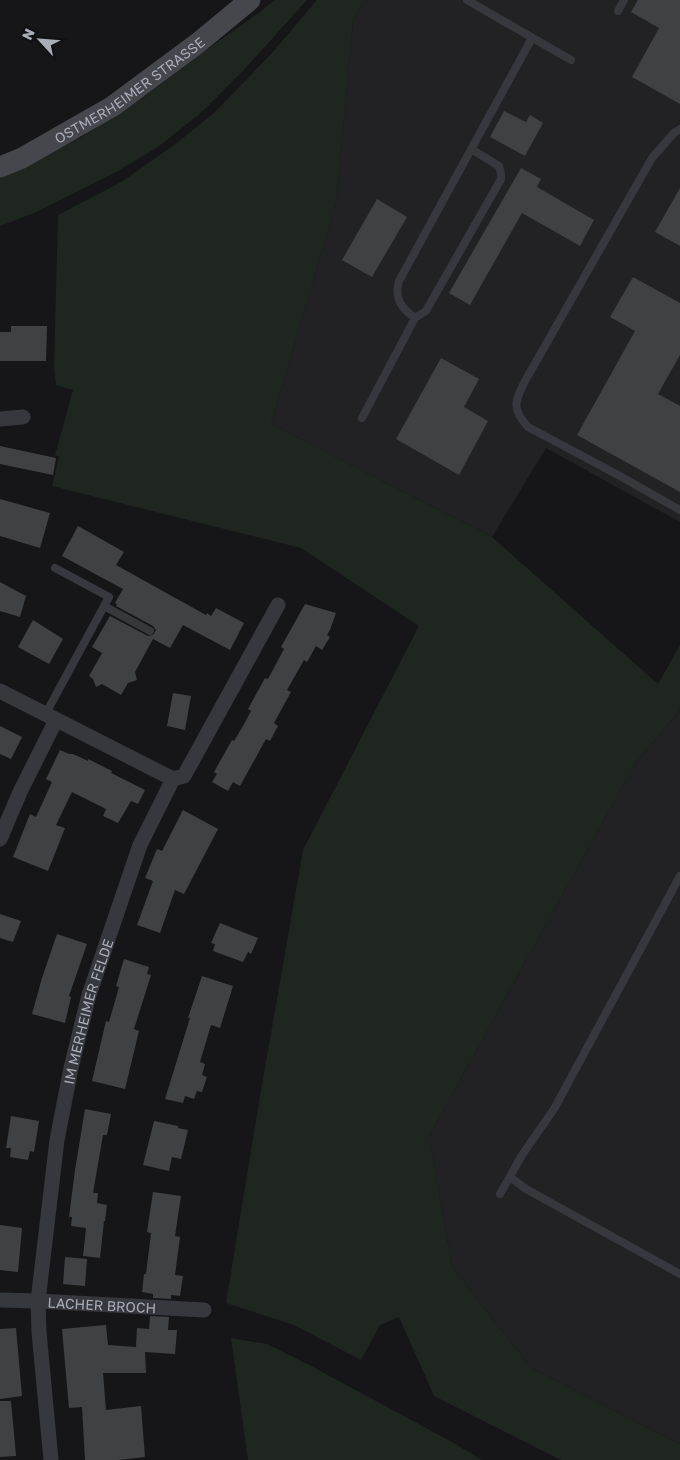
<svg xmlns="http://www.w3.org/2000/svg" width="680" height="1460" font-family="'Golos Text',sans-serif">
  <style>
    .built { fill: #222225 }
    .green { fill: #1e261f }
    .building { fill: #404145 }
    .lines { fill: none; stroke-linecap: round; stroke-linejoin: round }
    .lane { stroke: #37383d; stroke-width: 8 }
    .street { stroke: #37383d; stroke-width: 15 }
    .secondary { stroke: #45474d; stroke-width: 21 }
    .labels { text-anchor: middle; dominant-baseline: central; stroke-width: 4; stroke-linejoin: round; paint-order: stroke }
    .street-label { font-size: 14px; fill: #a8adb8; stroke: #111113 }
  </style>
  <rect width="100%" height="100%" fill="#161618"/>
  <g class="built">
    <polygon points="364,0 680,0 680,522 546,448 492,537 271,424 336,203 353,22"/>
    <polygon points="680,707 680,1444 531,1368 452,1267 429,1136 636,762 676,715"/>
  </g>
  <g class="green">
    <polygon points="274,0 307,0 243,71 202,112 158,147 116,172 34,213 0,226 0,177 80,138 144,97 195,58 260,12"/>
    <polygon points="317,0 364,0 353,22 336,203 271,424 492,537 658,684 680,645 680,707 676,715 636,762 429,1136 452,1267 531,1368 680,1444 680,1460 561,1460 434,1396 399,1317 380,1325 361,1360 294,1325 226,1303 259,1102 303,850 419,626 301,548 52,486 59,457 55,455 73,390 56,385 54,366 58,215 123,181 178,142 215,112 271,54"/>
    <polygon points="231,1338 267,1344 313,1367 452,1442 482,1460 248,1460"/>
  </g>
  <g class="building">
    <polygon points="638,0 680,0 680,104 632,77 659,28 631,12"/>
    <polygon points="504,111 526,122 530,115 543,123 525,156 490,137"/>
    <polygon points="521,168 541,179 537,187 594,220 580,246 522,213 470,305 449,293"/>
    <polygon points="680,188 680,246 655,232"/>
    <polygon points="377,199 407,217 372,277 342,260"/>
    <polygon points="633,277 680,303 680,355 658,394 680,406 680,492 577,435 635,331 610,317"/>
    <polygon points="11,326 47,326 46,361 0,361 0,332 11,332"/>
    <polygon points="441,358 479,379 464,407 488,421 459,475 396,439"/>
    <polygon points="0,446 56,458 53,475 0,464"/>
    <polygon points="0,499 50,513 40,548 0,536"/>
    <polygon points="78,526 124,552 116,565 206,615 207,613 211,616 216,608 244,623 230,650 183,625 170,648 153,639 135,672 137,680 128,683 121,695 102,684 96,687 93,679 89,676 102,653 92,647 110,616 148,636 153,635 156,630 153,626 116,606 117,604 115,603 123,589 62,556"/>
    <polygon points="0,582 26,596 20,617 0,611"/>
    <polygon points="305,604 336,613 330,630 327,635 330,637 322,650 316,646 307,662 304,660 287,690 291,692 274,723 278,726 270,741 266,739 240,786 233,782 228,791 212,782 217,774 214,772 232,740 234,741 243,726 251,711 248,709 265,678 268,679 284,649 281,647"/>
    <polygon points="33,620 63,639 49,664 18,647"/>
    <polygon points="173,693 191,696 185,730 167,726"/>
    <polygon points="0,726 22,737 11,759 0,754"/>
    <polygon points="60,750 69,754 73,754 88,761 88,759 112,771 111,773 145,790 138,804 131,801 118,823 103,816 106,809 72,792 56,825 65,828 48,871 13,857 30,814 36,817 52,782 46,779"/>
    <polygon points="183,810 218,829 184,894 175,890 160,933 137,925 153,881 145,878 157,849 162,851"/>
    <polygon points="0,914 21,921 13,942 0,938"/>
    <polygon points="220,923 258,938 251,954 248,952 243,962 213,951 215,944 211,943"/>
    <polygon points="57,934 87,944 69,996 71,997 65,1023 32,1014 42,978"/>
    <polygon points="124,959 149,967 147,974 151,975 134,1029 139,1031 125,1089 92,1081 106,1021 109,1022 119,987 116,986"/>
    <polygon points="202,976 233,986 220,1028 211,1025 200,1062 205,1064 202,1075 207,1077 202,1092 197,1091 194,1099 185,1096 183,1103 165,1099 190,1018 188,1018"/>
    <polygon points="85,1109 111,1114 107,1135 103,1135 93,1193 98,1193 97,1203 107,1205 105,1221 104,1221 100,1258 83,1256 86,1228 71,1226 72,1217 69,1217 75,1170"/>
    <polygon points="11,1116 39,1121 34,1152 30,1151 28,1160 10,1157 11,1148 6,1148"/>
    <polygon points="154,1121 178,1126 178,1128 188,1130 181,1159 172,1157 169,1171 143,1165"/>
    <polygon points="153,1192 181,1196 175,1236 180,1237 175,1275 183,1276 180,1296 171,1295 171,1299 153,1298 153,1294 142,1292 144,1274 146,1274 151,1233 147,1232"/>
    <polygon points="0,1225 22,1228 18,1272 0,1270"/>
    <polygon points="65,1257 87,1259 85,1286 63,1284"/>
    <polygon points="150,1316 169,1317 168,1330 177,1330 175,1354 145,1352 146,1373 103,1373 106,1410 141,1406 145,1457 118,1460 85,1460 82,1407 69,1408 62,1329 106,1325 108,1345 136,1347 137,1328 149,1329"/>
    <polygon points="16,1328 22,1396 0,1399 0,1329"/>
    <polygon points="0,1401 11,1401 16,1456 0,1457"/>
  </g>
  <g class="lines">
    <g class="lane">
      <polyline points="467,0 571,60"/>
      <polyline points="618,11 624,0"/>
      <path d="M 680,129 L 674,133 L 652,158 L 525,381 C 514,403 512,409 528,427 L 620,476 L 680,510"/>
      <path d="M 471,149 L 499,166 L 501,174 L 501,179 L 426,311 L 415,318 C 401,308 394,298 399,281 L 532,38"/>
      <polyline points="362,418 415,318"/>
      <polyline points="104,606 150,631"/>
      <polyline points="45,715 109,597 55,568"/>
      <polyline points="510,1177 526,1189 680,1274"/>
      <polyline points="500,1194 522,1155 554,1109 680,876"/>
    </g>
    <g class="street">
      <polyline points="0,419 23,417"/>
      <polyline points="0,691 173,779"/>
      <polyline points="0,839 20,792 56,720"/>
      <path id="s1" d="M 0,1300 L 38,1301 L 204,1310"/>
      <path id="s2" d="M 51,1460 L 39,1332 L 38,1301 L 57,1140 L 71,1068 L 89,995 L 140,845 L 173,779 L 184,776 L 278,605"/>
    </g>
    <path class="secondary" id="s3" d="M 0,167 L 22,158 L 113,106 L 198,43 L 250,0"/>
  </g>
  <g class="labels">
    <g class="street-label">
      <text stroke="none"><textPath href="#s3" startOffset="151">OSTMERHEIMER STRASSE</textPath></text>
      <text stroke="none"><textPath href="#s2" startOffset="454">IM MERHEIMER FELDE</textPath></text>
      <text stroke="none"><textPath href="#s1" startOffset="102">LACHER BROCH</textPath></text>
    </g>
  </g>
  <g transform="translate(40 40) rotate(296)" stroke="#111113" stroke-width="4" paint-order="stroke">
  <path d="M0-4L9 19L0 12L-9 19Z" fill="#a8adb8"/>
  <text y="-8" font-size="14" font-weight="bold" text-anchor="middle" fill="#a8adb8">N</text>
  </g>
</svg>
